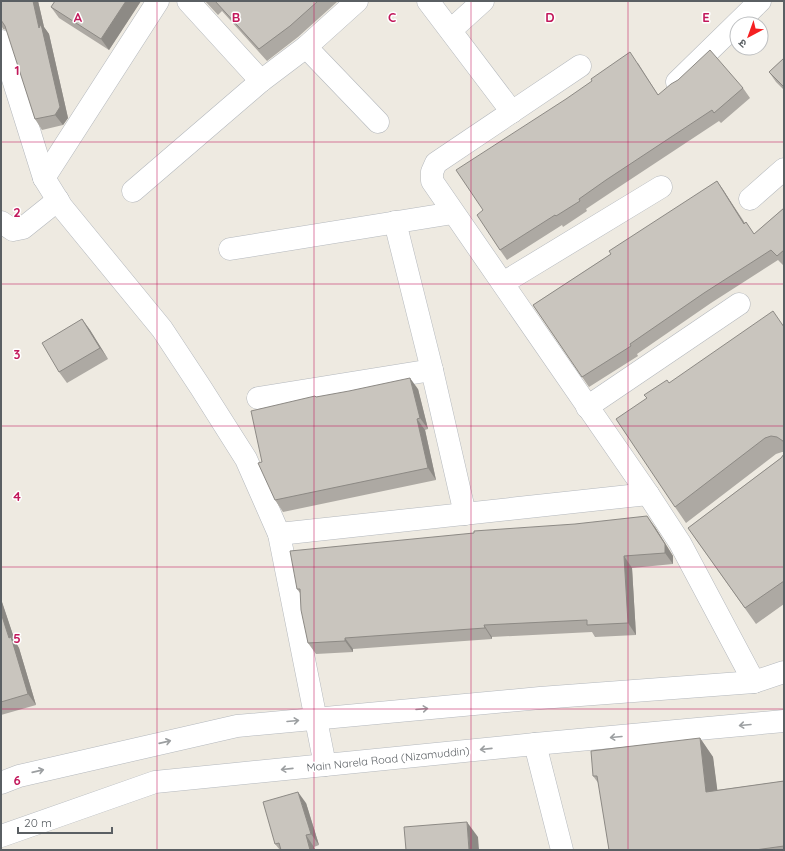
<svg xmlns="http://www.w3.org/2000/svg" width="785" height="851" font-family="Quicksand,'Noto Sans Devanagari',sans-serif">
  <style>
    .lines { fill: none; stroke-linecap: round; stroke-linejoin: round }
    .minor-casing { stroke: #b4b8bd; stroke-width: 23 }
    .minor { stroke: #fff; stroke-width: 22 }
    .wall { fill: #ada9a3 }
    .shaded-wall { fill: #8d8a85 }
    .building { fill: #c9c5be; stroke: #8d8a85 }
    .oneway { stroke: #9c9fa1 }
    .grid { fill: none; stroke: #c2185b; stroke-width: 1; stroke-opacity: 0.55 }
    .labels { text-anchor: middle; dominant-baseline: central; stroke-width: 3; stroke-linejoin: round; paint-order: stroke }
    .street-label { font-size: 11px; fill: #5a5f63; stroke: #fff }
    .grid-label { font-size: 13px; text-anchor: middle; font-weight: bold; fill: #c2185b; stroke: #fff; stroke-width: 3; stroke-linejoin: round; paint-order: stroke }
  </style>
  <rect width="100%" height="100%" fill="#eeeae1"/>
  <g class="lines">
    <g class="minor-casing">
      <g id="minor">
        <polyline points="188,1 261,81"/>
        <polyline points="428,1 512,112"/>
        <polyline points="451,30 483,1"/>
        <polyline points="1,41 44,178 62,207 162,329 201,388 246,459 279,534 325,765"/>
        <polyline points="306,47 378,122"/>
        <polyline points="580,66 436,163 432,172 432,181 648,494 680,543 754,682"/>
        <polyline points="677,82 760,1"/>
        <polyline points="44,178 158,1"/>
        <polyline points="133,191 261,81 306,47 357,1"/>
        <polyline points="750,199 784,169"/>
        <polyline points="1,222 13,230 23,228 58,200"/>
        <polyline points="395,222 432,370 465,514"/>
        <polyline points="230,249 453,213"/>
        <polyline points="503,283 661,187"/>
        <polyline points="258,398 432,370"/>
        <polyline points="587,407 739,304"/>
        <polyline points="279,534 648,494"/>
        <polyline points="535,744 562,850"/>
        <polyline points="1,783 19,776 237,726 540,698 754,682 784,672"/>
        <polyline points="1,836 155,782 535,744 784,721"/>
      </g>
    </g>
    <use href="#minor" class="minor"/>
  </g>
  <g class="wall">
    <polygon points="1,1 38,1 44,27 49,34 68,118 63,125 42,130 35,119 7,30 3,29 1,25"/>
    <polygon points="141,1 109,50 59,18 51,7"/>
    <polygon points="205,1 338,1 298,37 267,61 222,11 218,15"/>
    <polygon points="784,58 784,90 776,82 769,72"/>
    <polygon points="638,63 658,95 743,88 750,98 721,123 719,121 613,191 586,209 587,211 563,227 562,225 507,260 500,250 483,210"/>
    <polygon points="717,181 745,223 754,234 784,208 784,266 778,260 711,303 637,354 638,356 589,387 533,305 611,254"/>
    <polygon points="82,319 90,330 108,359 67,383 59,372"/>
    <polygon points="784,326 784,452 782,452 776,454 686,523 675,507 669,383"/>
    <polygon points="418,389 428,429 425,430 436,480 283,512 275,500 316,397"/>
    <polygon points="784,454 784,604 756,624 688,528 781,458"/>
    <polygon points="655,527 673,556 673,564 632,568 636,635 595,637 592,632 492,637 492,639 353,649 353,652 316,654 308,643 300,593 297,589"/>
    <polygon points="1,599 15,641 19,648 36,705 1,715"/>
    <polygon points="700,738 713,757 717,790 784,781 784,850 609,850 599,784 593,776"/>
    <polygon points="306,803 319,845 314,847 315,850 280,850 275,844"/>
  </g>
  <g class="shaded-wall">
    <polygon points="33,1 38,1 44,27 49,34 68,118 63,125 55,115 39,28"/>
    <polygon points="126,1 141,1 109,50 101,39"/>
    <polygon points="717,181 724,191 751,234 744,224"/>
    <polygon points="82,319 90,330 108,359 100,348"/>
    <polygon points="410,378 418,389 428,429 420,418"/>
    <polygon points="417,419 425,430 436,480 428,468"/>
    <polygon points="647,516 655,527 673,556 673,564 665,553"/>
    <polygon points="624,556 632,568 636,635 628,623"/>
    <polygon points="1,599 15,641 19,648 36,705 28,694 9,638 1,613"/>
    <polygon points="484,625 492,637 492,639 485,628"/>
    <polygon points="345,638 353,649 353,652 345,641"/>
    <polygon points="700,738 713,757 720,810 706,792"/>
    <polygon points="298,792 306,803 319,845 311,834"/>
    <polygon points="467,822 478,837 479,850 469,850"/>
    <polygon points="306,835 314,847 315,850 310,850"/>
  </g>
  <g class="building">
    <polygon points="1,1 33,1 39,28 41,24 60,107 55,115 35,119 5,26 1,20"/>
    <polygon points="55,1 126,1 101,39 51,7"/>
    <polygon points="215,1 318,1 290,26 259,49"/>
    <polygon points="710,50 743,88 714,113 712,110 606,180 579,199 580,201 556,216 555,215 500,250 477,215 483,210 456,170 566,99 592,81 591,79 630,52 658,95 671,84 678,80"/>
    <polygon points="784,58 784,87 769,72"/>
    <polygon points="717,181 744,224 746,222 754,234 784,208 784,250 777,256 771,250 704,293 630,344 631,346 582,377 533,305 611,254 609,251"/>
    <polygon points="773,311 784,327 784,443 783,441 777,437 771,436 765,438 675,507 616,419 647,398 644,395 667,380 669,383"/>
    <polygon points="82,319 100,348 59,372 42,343"/>
    <polygon points="410,378 420,418 417,419 428,468 275,500 258,463 262,462 251,411 315,396 316,397 349,391"/>
    <polygon points="784,454 784,581 745,608 688,528 781,458"/>
    <polygon points="647,516 665,544 665,553 624,556 628,623 587,625 587,620 484,625 485,628 345,638 345,641 308,643 301,610 300,589 297,589 290,551 474,533 474,531 575,524"/>
    <polygon points="1,613 9,638 11,637 28,694 1,702"/>
    <polygon points="700,738 706,792 784,781 784,846 755,850 609,850 597,776 593,776 591,751"/>
    <polygon points="298,792 311,834 306,835 310,850 281,850 279,843 275,844 263,802"/>
    <polygon points="467,822 469,850 406,850 404,827"/>
  </g>
  <defs><path id="oneway-shaft" d="M-6 0H5M1.5-3L5.5 0L1.5 3" fill="none" stroke-width="1.6" stroke-linecap="round" stroke-linejoin="round"/></defs>
  <g class="oneway">
    <use href="#oneway-shaft" transform="translate(422 709) rotate(-5)"/>
    <use href="#oneway-shaft" transform="translate(293 721) rotate(-5)"/>
    <use href="#oneway-shaft" transform="translate(745 725) rotate(175)"/>
    <use href="#oneway-shaft" transform="translate(616 737) rotate(175)"/>
    <use href="#oneway-shaft" transform="translate(165 742) rotate(-13)"/>
    <use href="#oneway-shaft" transform="translate(486 749) rotate(174)"/>
    <use href="#oneway-shaft" transform="translate(287 769) rotate(174)"/>
    <use href="#oneway-shaft" transform="translate(38 771) rotate(-13)"/>
  </g>
  <path class="grid" d="M 157,1 L 157,850M 314,1 L 314,850M 471,1 L 471,850M 628,1 L 628,850M 1,142 L 784,142M 1,284 L 784,284M 1,426 L 784,426M 1,567 L 784,567M 1,709 L 784,709"/>
  <g class="labels">
    <g class="street-label">
      <text transform="translate(388 759) rotate(-6)">Main Narela Road (Nizamuddin)</text>
    </g>
  </g>
  <g class="grid-label">
    <text x="78" y="22">A</text>
    <text x="236" y="22">B</text>
    <text x="392" y="22">C</text>
    <text x="550" y="22">D</text>
    <text x="706" y="22">E</text>
    <text x="17" y="75">1</text>
    <text x="17" y="217">2</text>
    <text x="17" y="359">3</text>
    <text x="17" y="501">4</text>
    <text x="17" y="643">5</text>
    <text x="17" y="785">6</text>
  </g>
  <rect width="785" height="851" fill="none" stroke="#5a5f63" stroke-width="4"/>
  <g transform="translate(749 36) rotate(221)"><circle r="19" fill="#ffffff" stroke="#bdbfc1"/>
  <path d="M0-3L7 15L0 10L-7 15Z" fill="#f52021"/>
  <text y="-6" font-size="11" font-weight="bold" text-anchor="middle" fill="#5a5f63">उ</text>
  </g>
  <path d="M18 827v6h94v-6" fill="none" stroke="#5a5f63" stroke-width="2"/>
  <text x="24" y="827" font-size="12" fill="#5a5f63" stroke="#ffffff" stroke-width="3" paint-order="stroke">20 m</text>
</svg>
